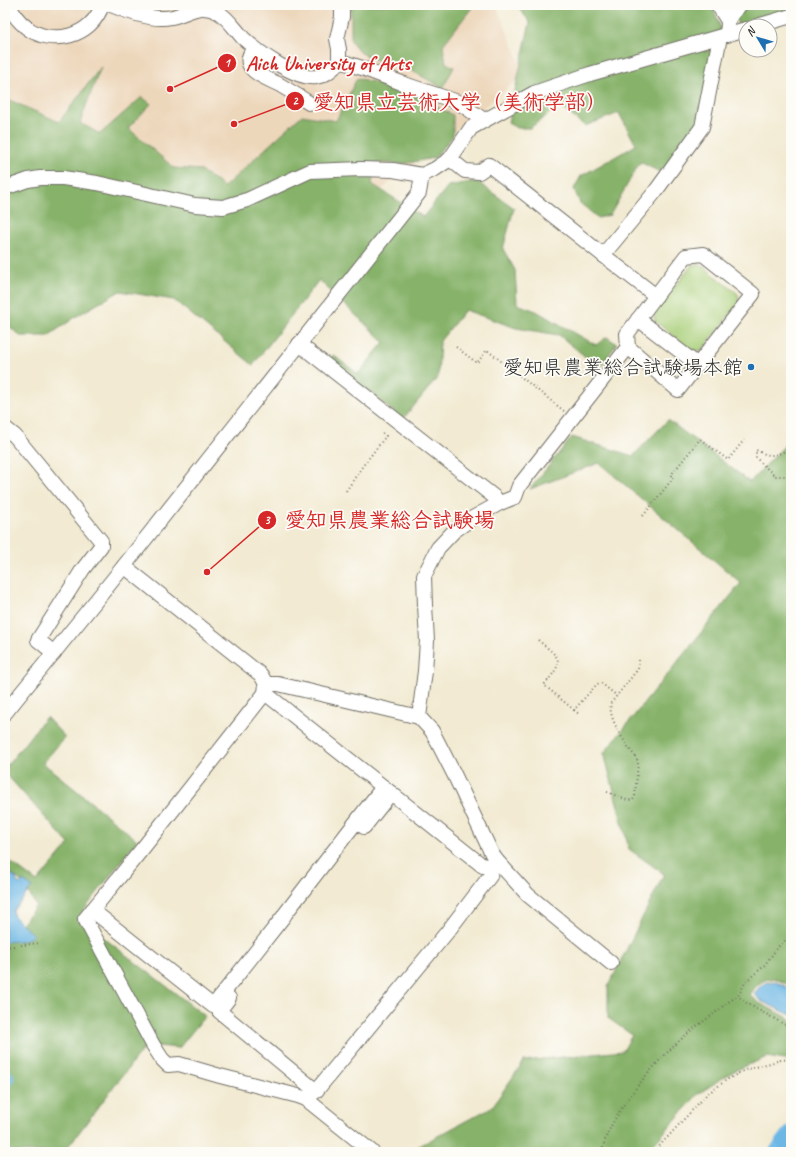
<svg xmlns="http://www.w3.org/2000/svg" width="796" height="1157" font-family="Caveat,'Klee One',sans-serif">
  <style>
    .built { fill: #edd7bb }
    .green { fill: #a9cf79; stroke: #6a7d52 }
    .forest { fill: #86b269; stroke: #586e4a }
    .water { fill: #6db7e5; stroke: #4c7188 }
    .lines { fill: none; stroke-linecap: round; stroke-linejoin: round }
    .stream { stroke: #6db7e5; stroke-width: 3 }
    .river { stroke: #6db7e5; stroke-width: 18 }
    .minor-casing { stroke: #716e65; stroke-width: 16 }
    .path { stroke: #716e65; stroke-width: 2; stroke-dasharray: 1 3; stroke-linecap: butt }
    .minor { stroke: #fff; stroke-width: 14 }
    .poi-dot { fill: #1f6fb2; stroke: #fdfcf7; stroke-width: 1.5 }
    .labels { text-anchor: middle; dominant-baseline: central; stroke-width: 3.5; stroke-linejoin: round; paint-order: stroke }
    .poi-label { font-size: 20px; fill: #2b2b2b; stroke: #fdfcf7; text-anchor: end }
    .leader { fill: none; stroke: #d62828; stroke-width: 1.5 }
    .callout-dot { fill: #d62828; stroke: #fdfcf7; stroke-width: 1.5 }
    .mark-label { font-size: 12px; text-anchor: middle; font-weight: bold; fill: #fff }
    .callout-label { font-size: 21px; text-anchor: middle; font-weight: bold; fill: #d62828; stroke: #fdfcf7; stroke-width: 3.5; stroke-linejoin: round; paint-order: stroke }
  </style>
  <rect width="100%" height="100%" fill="#fdfcf7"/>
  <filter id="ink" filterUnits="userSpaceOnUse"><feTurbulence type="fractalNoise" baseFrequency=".025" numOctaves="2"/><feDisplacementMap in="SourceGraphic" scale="8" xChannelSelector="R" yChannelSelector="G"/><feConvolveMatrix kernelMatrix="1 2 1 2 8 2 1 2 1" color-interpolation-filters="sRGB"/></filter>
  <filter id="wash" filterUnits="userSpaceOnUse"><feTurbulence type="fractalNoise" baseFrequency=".012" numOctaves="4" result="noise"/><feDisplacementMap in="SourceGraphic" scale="16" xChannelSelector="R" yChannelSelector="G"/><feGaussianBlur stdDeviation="0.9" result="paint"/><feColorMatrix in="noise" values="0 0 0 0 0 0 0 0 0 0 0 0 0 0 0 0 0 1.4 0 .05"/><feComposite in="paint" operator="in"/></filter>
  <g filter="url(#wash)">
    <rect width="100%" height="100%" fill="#f2ead2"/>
    <polygon class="built" points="5,5 496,5 525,74 320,239 5,174"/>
    <polygon class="green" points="700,264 738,294 739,303 702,350 693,351 655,321 654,313 692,265"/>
    <g class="forest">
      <polygon points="351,5 474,5 443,45 446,63 454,67 443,88 407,68 375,60 360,52 351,41"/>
      <polygon points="516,5 712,5 721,29 699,127 662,173 640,162 610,215 598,218 580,203 574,189 581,176 636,145 619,113 585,126 559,106 530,128 517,128 508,123 530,22"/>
      <polygon points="745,5 791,5 791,9 738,26 735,14"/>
      <polygon points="101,67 87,103 80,123 100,134 142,97 151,104 128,128 174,168 200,170 224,187 302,115 336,121 357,78 402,89 453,115 453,136 434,158 403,164 375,163 372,184 423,217 448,186 476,181 514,208 503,249 515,270 517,304 536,311 596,345 607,337 617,344 599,368 559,335 516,328 465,310 440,341 438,377 403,419 328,360 333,355 358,374 384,342 319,280 253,365 174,300 120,291 80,314 48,336 20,336 5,322 5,98 59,122"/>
      <path d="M 668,420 L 750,482 L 791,439 L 791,986 L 774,978 L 770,980 L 768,979 C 759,982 755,987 750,995 L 759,1003 L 791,1019 L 791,1061 L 767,1057 L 732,1072 L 698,1094 L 647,1152 L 408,1152 L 492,1107 L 524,1061 L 623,1051 L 632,1035 L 608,1018 L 608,987 L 664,874 L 629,849 L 604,753 L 741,583 L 599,463 L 530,489 L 572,437 L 633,456 Z"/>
      <polygon points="46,717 65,737 43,763 137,840 78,918 205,1016 179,1048 146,1045 64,1152 5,1152 5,945 36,906 24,884 5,868 5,863 9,861 37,882 69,844 5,773 5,768"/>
    </g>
    <g class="water">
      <path d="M 5,869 L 17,879 L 16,881 L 20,884 L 23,881 L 32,887 L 13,911 L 13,915 L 33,935 C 27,942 14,941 5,942 Z"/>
      <path d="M 774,981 L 791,989 L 791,1015 L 761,1001 L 754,994 C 758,989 761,984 768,982 L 770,983 Z"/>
    </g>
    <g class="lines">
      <polyline class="stream" points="5,1069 12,1074 13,1079 10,1083 5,1087"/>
      <polyline class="river" points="778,1152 791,1135"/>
    </g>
  </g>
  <g filter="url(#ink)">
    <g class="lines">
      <g class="minor-casing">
        <g id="minor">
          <path d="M 9,5 C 13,14 18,21 26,27 C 51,47 92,37 102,5"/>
          <path d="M 111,5 C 125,11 149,19 164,18 C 185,18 196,0 218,12 C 228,18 235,29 243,38 C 258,52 296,80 316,77 C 325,76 333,69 339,62 L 346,63 L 362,68 L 407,85 L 458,102 L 484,120"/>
          <polyline points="718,5 728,21"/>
          <polyline points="757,26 791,16"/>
          <path d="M 727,35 C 728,18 728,17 740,5"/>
          <path d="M 254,48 C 237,70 265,77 280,85 C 290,91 300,97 309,103"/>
          <polyline points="339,62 339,49 337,39 342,17 342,5"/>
          <polyline points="450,159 465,171 479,172 489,165 603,255 656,296"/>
          <polyline points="5,188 28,180 40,178 63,178 97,183 195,205 223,207 247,200 310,171 361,169 393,170 422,175"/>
          <polyline points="603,255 655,192 702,127 720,37"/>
          <polyline points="638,319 698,365"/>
          <polyline points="299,344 493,496 500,503"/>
          <polyline points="5,428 15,436 101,541 101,546 83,569 38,640 54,653"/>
          <polyline points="124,566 261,675 266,684 265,693 143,848 85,919 153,1045 162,1059 168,1065 179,1064 220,1076 298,1096 306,1099 372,1152"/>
          <polyline points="266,684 278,684 419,717 432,731 454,774 492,854 497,861 528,895 611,963"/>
          <polyline points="265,693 483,866 492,865"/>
          <polyline points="5,713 124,566 419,193 422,175 435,169 450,159 471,128 534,93 590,74 746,29"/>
          <polyline points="419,717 425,671 427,641 425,605 424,576 438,548 454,531 471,519 500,503 515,497 519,486 628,347 627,334 686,256 703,254 753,294 678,390 628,347"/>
          <polyline points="364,827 391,793"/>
          <polyline points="92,910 213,1006 284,916 285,914 383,787"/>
          <polyline points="229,998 219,1011 316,1091"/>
          <polyline points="309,1096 316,1091 448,931 490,876 492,865 497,861"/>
        </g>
      </g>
      <g class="path">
        <polyline points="456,347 477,363 487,350 564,411"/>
        <path d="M 791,448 C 776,456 771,458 756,450 L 756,458 L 775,476 L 791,476"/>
        <polyline points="346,491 362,467 386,436 381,432"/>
        <polyline points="643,516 674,477 671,475 700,439 728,460 744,440"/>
        <path d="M 538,640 C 562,660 565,660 544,685 L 574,710 L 597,684 L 601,683 L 617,696"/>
        <polyline points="574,710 580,715"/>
        <path d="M 607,792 L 627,800 L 633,800 L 635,796 L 638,763 L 637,759 C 628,747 607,719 611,703 L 638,669 L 639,660"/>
        <polyline points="791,935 778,947 763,967 746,981 738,996 748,1004 791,1028"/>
        <polyline points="5,947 39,943"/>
        <path d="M 602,1152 C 606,1120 651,1067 675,1045 C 686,1034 698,1025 711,1016 C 719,1010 728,1001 738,996"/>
        <polyline points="654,1152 707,1094 728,1079 745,1070 781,1060 791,1059"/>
      </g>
      <use href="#minor" class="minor"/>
    </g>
  </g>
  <circle class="poi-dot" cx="751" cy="367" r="4"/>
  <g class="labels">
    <g class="poi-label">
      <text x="743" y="367">愛知県農業総合試験場本館</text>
    </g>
  </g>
  <path class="leader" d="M170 89L227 63M234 124L295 101M207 572L267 520"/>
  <g class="callout-dot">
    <circle cx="170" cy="89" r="4"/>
    <circle cx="234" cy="124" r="4"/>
    <circle cx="207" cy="572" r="4"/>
    <circle cx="227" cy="63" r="10"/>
    <circle cx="295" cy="101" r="10"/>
    <circle cx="267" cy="520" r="10"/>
  </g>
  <g class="mark-label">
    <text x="227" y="67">1</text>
    <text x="295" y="105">2</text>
    <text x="267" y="524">3</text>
  </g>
  <g class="callout-label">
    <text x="328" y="70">Aich University of Arts</text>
    <text x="460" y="109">愛知県立芸術大学（美術学部）</text>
    <text x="390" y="527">愛知県農業総合試験場</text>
  </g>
  <rect width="796" height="1157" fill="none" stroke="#fdfcf7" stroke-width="20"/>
  <g transform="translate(758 38) rotate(308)"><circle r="19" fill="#fdfcf7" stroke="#a9a8a5"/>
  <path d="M0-3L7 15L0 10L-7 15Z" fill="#1f6fb2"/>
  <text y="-6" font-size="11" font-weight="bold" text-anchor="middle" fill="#2b2b2b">N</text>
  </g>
</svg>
